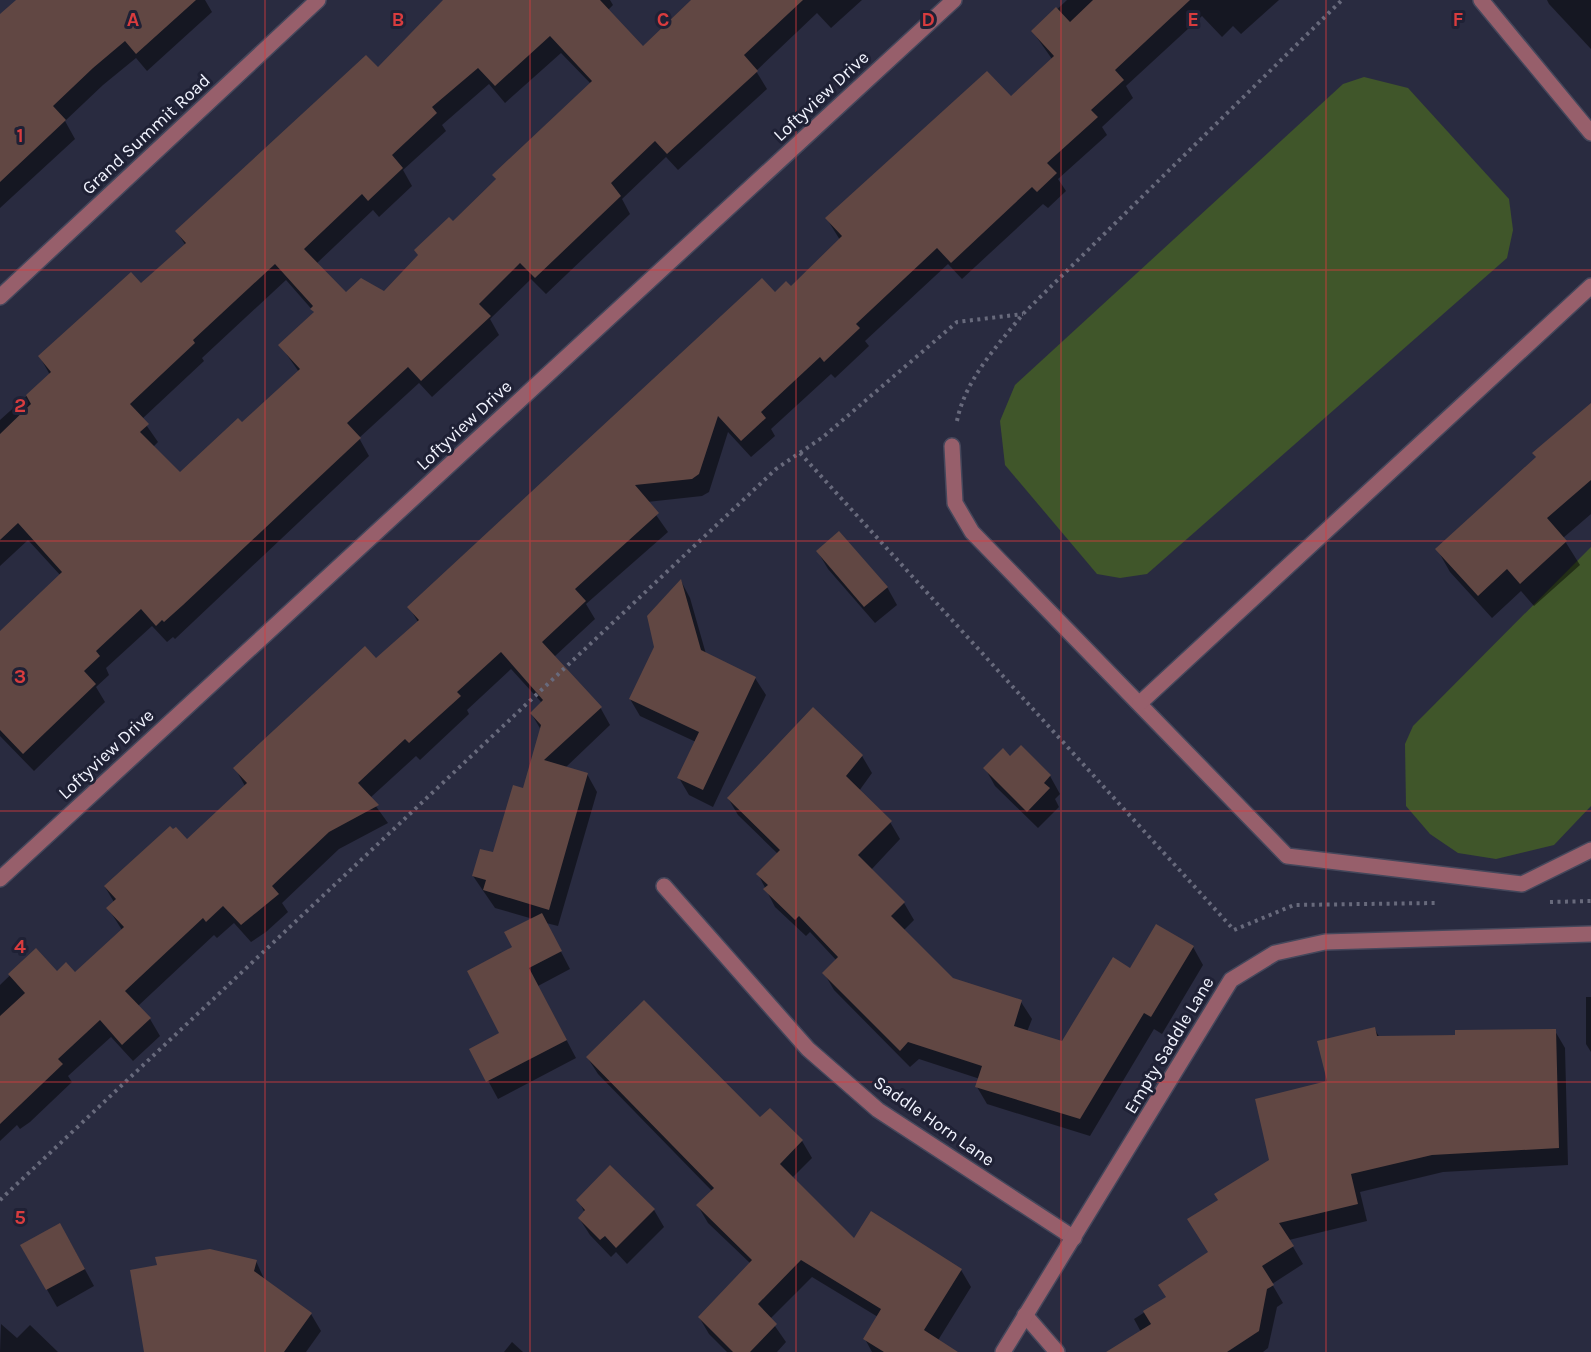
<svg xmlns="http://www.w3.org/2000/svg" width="1591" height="1352" font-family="Karla,sans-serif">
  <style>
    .green { fill: #40562a }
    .shadow { fill: #0007; fill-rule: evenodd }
    .building { fill: #614743; fill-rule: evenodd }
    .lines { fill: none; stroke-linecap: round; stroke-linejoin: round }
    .service-casing { stroke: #45475b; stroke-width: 18 }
    .minor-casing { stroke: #45475b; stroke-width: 18 }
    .path { stroke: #686a7c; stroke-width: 4; stroke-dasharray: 3 4.5; stroke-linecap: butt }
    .service { stroke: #975f6b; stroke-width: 15 }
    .minor { stroke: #975f6b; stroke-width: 15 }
    .grid { fill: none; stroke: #d93c3e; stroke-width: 1.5; stroke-opacity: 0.55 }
    .labels { text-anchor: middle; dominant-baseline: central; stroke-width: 6; stroke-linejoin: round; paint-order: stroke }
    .street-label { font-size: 18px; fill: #f2f4ff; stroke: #1f2135 }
    .grid-label { font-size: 20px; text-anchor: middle; font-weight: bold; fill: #d93c3e; stroke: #1f2135; stroke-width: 6; stroke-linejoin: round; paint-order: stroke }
  </style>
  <rect width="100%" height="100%" fill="#292b40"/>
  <g class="green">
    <polygon points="1364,77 1408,88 1509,199 1513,230 1507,258 1147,574 1120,578 1097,574 1005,465 1000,421 1015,385 1343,84"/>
    <polygon points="1591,547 1591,806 1554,845 1496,859 1458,853 1430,834 1406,806 1405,744 1413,726"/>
  </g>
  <g class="shadow">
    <polygon points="24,0 205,0 212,12 147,71 136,58 103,85 65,121 75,139 0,208 0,16"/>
    <path d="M 445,0 L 610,0 L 613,5 L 608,10 L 643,48 L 692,0 L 862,0 L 831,28 L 817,13 L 756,71 L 767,89 L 678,170 L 666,157 L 622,199 L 630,214 L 546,294 L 531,279 L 490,319 L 499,335 L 432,397 L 419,383 L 359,438 L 369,456 L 175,639 L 173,637 L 167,642 L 152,626 L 106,668 L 109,675 L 96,687 L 105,702 L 34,771 L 0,736 L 0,641 L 61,576 L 28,540 L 0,566 L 0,420 L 50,375 L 40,357 L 141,285 L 186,246 L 177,232 L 378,70 ZM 561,53 L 591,84 L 494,175 L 497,181 L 384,293 L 346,294 L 316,264 L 373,210 L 379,217 L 412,186 L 403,170 L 446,131 L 442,125 L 489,84 L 505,103 ZM 286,280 L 315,313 L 280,345 L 299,372 L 242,425 L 179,474 L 153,447 L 158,442 L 142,419 L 204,361 L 202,358 Z"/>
    <polygon points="1067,0 1279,0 1241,34 1233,26 1222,37 1202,16 1126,86 1133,98 1102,127 1107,135 1058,179 1066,191 1048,208 1043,204 962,279 948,264 865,341 869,346 835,378 831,374 771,429 775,436 751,457 728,432 709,492 702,496 647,502 668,532 586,604 595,619 554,657 600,707 610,725 565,768 587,774 597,792 558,926 546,923 570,969 538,986 576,1058 498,1099 471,1049 501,1033 514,948 533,919 495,908 473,876 494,854 524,790 541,730 531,713 542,703 511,669 467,710 469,714 420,760 416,756 370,798 388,823 339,849 282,903 288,912 266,932 251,942 234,923 217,938 214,935 138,1006 150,1019 160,1036 133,1061 111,1037 68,1076 72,1082 30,1122 20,1129 17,1125 0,1141 0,985 36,950 57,973 75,974 122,930 108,908 114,902 105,887 186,841 245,786 235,768 376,660 418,622 409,607 775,294 791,288 840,240 827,219 1011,98 1052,59 1033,32"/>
    <polygon points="1547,0 1591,0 1591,49 1549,4"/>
    <polygon points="1591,419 1591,514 1563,538 1580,565 1534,606 1521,591 1492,618 1450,572 1437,549 1537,458 1534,454"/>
    <polygon points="818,552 887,587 897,605 875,623 828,569"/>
    <polygon points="681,581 690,598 706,654 755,678 766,695 713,807 689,795 679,778 696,742 640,716 630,699 656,647"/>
    <polygon points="1021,747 1050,776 1060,794 1055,799 1059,807 1038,828 995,786 985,768 1011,758"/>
    <polygon points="862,756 872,773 859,791 890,822 900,839 871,870 904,903 914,920 904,930 953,980 1021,1002 1032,1019 1027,1032 1063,1043 1130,970 1193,947 1203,965 1162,1034 1154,1029 1090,1136 987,1104 977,1087 980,1079 919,1059 910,1067 834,990 824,973 837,961 810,932 806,936 775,907 758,874 778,854 738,815 728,798"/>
    <polygon points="1586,997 1591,997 1591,1052 1586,1044"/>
    <polygon points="1374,1028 1380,1038 1555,1031 1565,1048 1568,1165 1443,1172 1360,1192 1367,1221 1289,1240 1303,1264 1272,1284 1283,1303 1277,1307 1268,1348 1263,1352 1142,1352 1141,1332 1134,1319 1167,1298 1210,1253 1220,1200 1271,1160 1329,1082"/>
    <polygon points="587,1057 760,1119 802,1141 812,1158 792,1178 854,1240 961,1270 971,1287 937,1342 943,1352 872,1352 865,1339 878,1317 812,1277 770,1319 786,1342 777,1352 727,1352 709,1334 699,1317 751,1264 708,1223 698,1206 712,1191 598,1074"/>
    <polygon points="578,1200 654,1210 664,1227 627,1264 616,1252 611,1257 590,1235 579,1218 585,1213"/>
    <polygon points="70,1242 94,1286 57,1307 22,1246"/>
    <polygon points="256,1261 265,1281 311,1314 321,1331 306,1352 145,1352"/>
    <polygon points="1,1324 17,1338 30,1325 58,1352 0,1352"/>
    <polygon points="512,1342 523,1352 504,1352"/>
  </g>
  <g class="building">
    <polygon points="16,0 196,0 136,54 125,41 93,68 53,106 66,120 0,182 0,14"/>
    <path d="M 443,0 L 600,0 L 643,46 L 691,0 L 803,0 L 744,55 L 758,71 L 667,154 L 655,141 L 611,183 L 621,196 L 535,278 L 520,263 L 479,304 L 491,316 L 421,381 L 408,367 L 347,423 L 361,438 L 183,605 L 164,622 L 162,620 L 156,626 L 141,609 L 96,651 L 100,656 L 84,671 L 96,684 L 23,754 L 0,730 L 0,631 L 62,572 L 18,523 L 0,540 L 0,434 L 31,404 L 26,395 L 51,372 L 38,356 L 131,272 L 141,283 L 186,243 L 175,231 L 199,209 L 366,55 L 378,67 ZM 550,36 L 592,81 L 492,175 L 496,179 L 453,221 L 449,217 L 414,250 L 418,255 L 384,291 L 361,278 L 346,292 L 304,249 L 362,194 L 368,201 L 403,168 L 392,155 L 437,113 L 432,107 L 478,68 L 495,86 ZM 275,264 L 313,306 L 310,309 L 314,312 L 278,345 L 300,369 L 242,422 L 238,418 L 180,472 L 140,432 L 149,424 L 130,404 L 195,343 L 193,340 Z"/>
    <polygon points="1093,0 1190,0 1115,70 1124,80 1091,110 1098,117 1047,163 1057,173 1037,192 1032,187 951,263 937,248 856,324 860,328 824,362 820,357 761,412 766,418 741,441 718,416 699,474 692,479 635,485 659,513 575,589 586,601 542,642 602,707 544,760 588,773 549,910 483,890 486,880 472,876 480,849 493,852 513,785 523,788 541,725 530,713 543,700 501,652 457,692 461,696 409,743 405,739 358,783 379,805 329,832 272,886 279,894 241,925 223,906 206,922 203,918 125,991 151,1018 122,1045 100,1020 58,1059 63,1064 0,1124 0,1016 25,993 8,974 36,948 57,971 66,962 75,972 124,927 106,908 116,899 104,886 170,826 173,829 176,827 187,839 247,783 233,768 365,646 376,658 419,620 407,607 762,278 775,292 786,281 791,286 842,236 825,218 987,71 1011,96 1054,56 1031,31 1056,7 1070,22"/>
    <polygon points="1591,403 1591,480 1547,518 1567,541 1520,584 1507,569 1478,596 1435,549 1536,457 1532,453"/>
    <polygon points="839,531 888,587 864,607 816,551"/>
    <polygon points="681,579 701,650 756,677 703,790 677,778 699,732 629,699 654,647 647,616"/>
    <polygon points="813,707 863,755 846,776 892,821 858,855 905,902 891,916 953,978 1022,1000 1014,1026 1062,1041 1113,957 1130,968 1156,924 1194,946 1151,1017 1144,1013 1080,1119 975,1087 982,1066 908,1042 900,1051 822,973 838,957 799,916 795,920 763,889 768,885 756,874 780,850 727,798"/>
    <polygon points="1021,745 1051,775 1044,783 1050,788 1027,812 983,768 1003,748 1010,756"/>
    <polygon points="542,913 562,951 529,968 567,1040 486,1082 469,1049 499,1033 467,971 512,947 504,932"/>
    <polygon points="644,1000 760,1117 770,1108 803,1140 780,1164 854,1238 871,1211 962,1269 924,1330 958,1352 884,1352 863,1339 881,1309 801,1260 758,1304 777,1324 750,1352 733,1352 698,1317 752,1260 696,1205 714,1188 586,1057"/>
    <polygon points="1375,1027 1377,1036 1455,1035 1455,1030 1556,1029 1559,1148 1432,1155 1351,1174 1358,1204 1279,1223 1294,1246 1262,1266 1274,1285 1267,1289 1259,1331 1227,1352 1106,1352 1151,1324 1143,1311 1166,1297 1158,1285 1208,1252 1187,1219 1218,1200 1214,1194 1269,1160 1255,1099 1327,1081 1317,1041"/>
    <polygon points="610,1165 655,1209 616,1248 605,1236 600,1240 578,1218 585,1210 576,1200"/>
    <polygon points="60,1223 85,1269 46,1290 20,1245"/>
    <polygon points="210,1249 257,1260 254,1271 312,1313 284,1352 144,1352 130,1270 157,1265 155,1257"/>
  </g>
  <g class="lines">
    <g class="service-casing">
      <g id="service">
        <polyline points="1481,0 1591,133"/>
        <polyline points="952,446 955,503 972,532 1287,856 1522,884 1591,850"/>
        <polyline points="1140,703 1591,286"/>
      </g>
    </g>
    <g class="minor-casing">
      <g id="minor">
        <polyline points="0,297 318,0"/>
        <polyline points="0,879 954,0"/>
        <polyline points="664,886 808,1049 878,1110 1074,1238"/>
        <polyline points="1025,1315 1057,1352"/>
        <polyline points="1003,1352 1231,980 1275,953 1325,942 1591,934"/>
      </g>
    </g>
    <g class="path">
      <path d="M 957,421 C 965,380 997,346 1023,314 L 1342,0"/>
      <polyline points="800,453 1234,930 1294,905 1435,903"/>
      <polyline points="1550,902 1591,901"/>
      <polyline points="0,1200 776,469 823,437 957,322 1023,314"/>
    </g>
    <use href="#service" class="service"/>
    <use href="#minor" class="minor"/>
  </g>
  <path class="grid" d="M 265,0 L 265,1352M 530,0 L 530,1352M 796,0 L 796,1352M 1061,0 L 1061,1352M 1326,0 L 1326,1352M 0,270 L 1591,270M 0,541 L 1591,541M 0,811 L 1591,811M 0,1082 L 1591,1082"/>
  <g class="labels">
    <g class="street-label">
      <text transform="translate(821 96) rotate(-43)">Loftyview Drive</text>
      <text transform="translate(146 134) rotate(-43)">Grand Summit Road</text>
      <text transform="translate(464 425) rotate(-43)">Loftyview Drive</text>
      <text transform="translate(106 754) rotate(-43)">Loftyview Drive</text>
      <text transform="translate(1169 1045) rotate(-59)">Empty Saddle Lane</text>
      <text transform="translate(934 1121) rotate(35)">Saddle Horn Lane</text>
    </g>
  </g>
  <g class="grid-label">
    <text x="133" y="26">A</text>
    <text x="398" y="26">B</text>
    <text x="663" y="26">C</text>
    <text x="928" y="26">D</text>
    <text x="1193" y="26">E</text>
    <text x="1458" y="26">F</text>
    <text x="20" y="142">1</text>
    <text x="20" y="412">2</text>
    <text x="20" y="683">3</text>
    <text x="20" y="953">4</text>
    <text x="20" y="1224">5</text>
  </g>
</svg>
